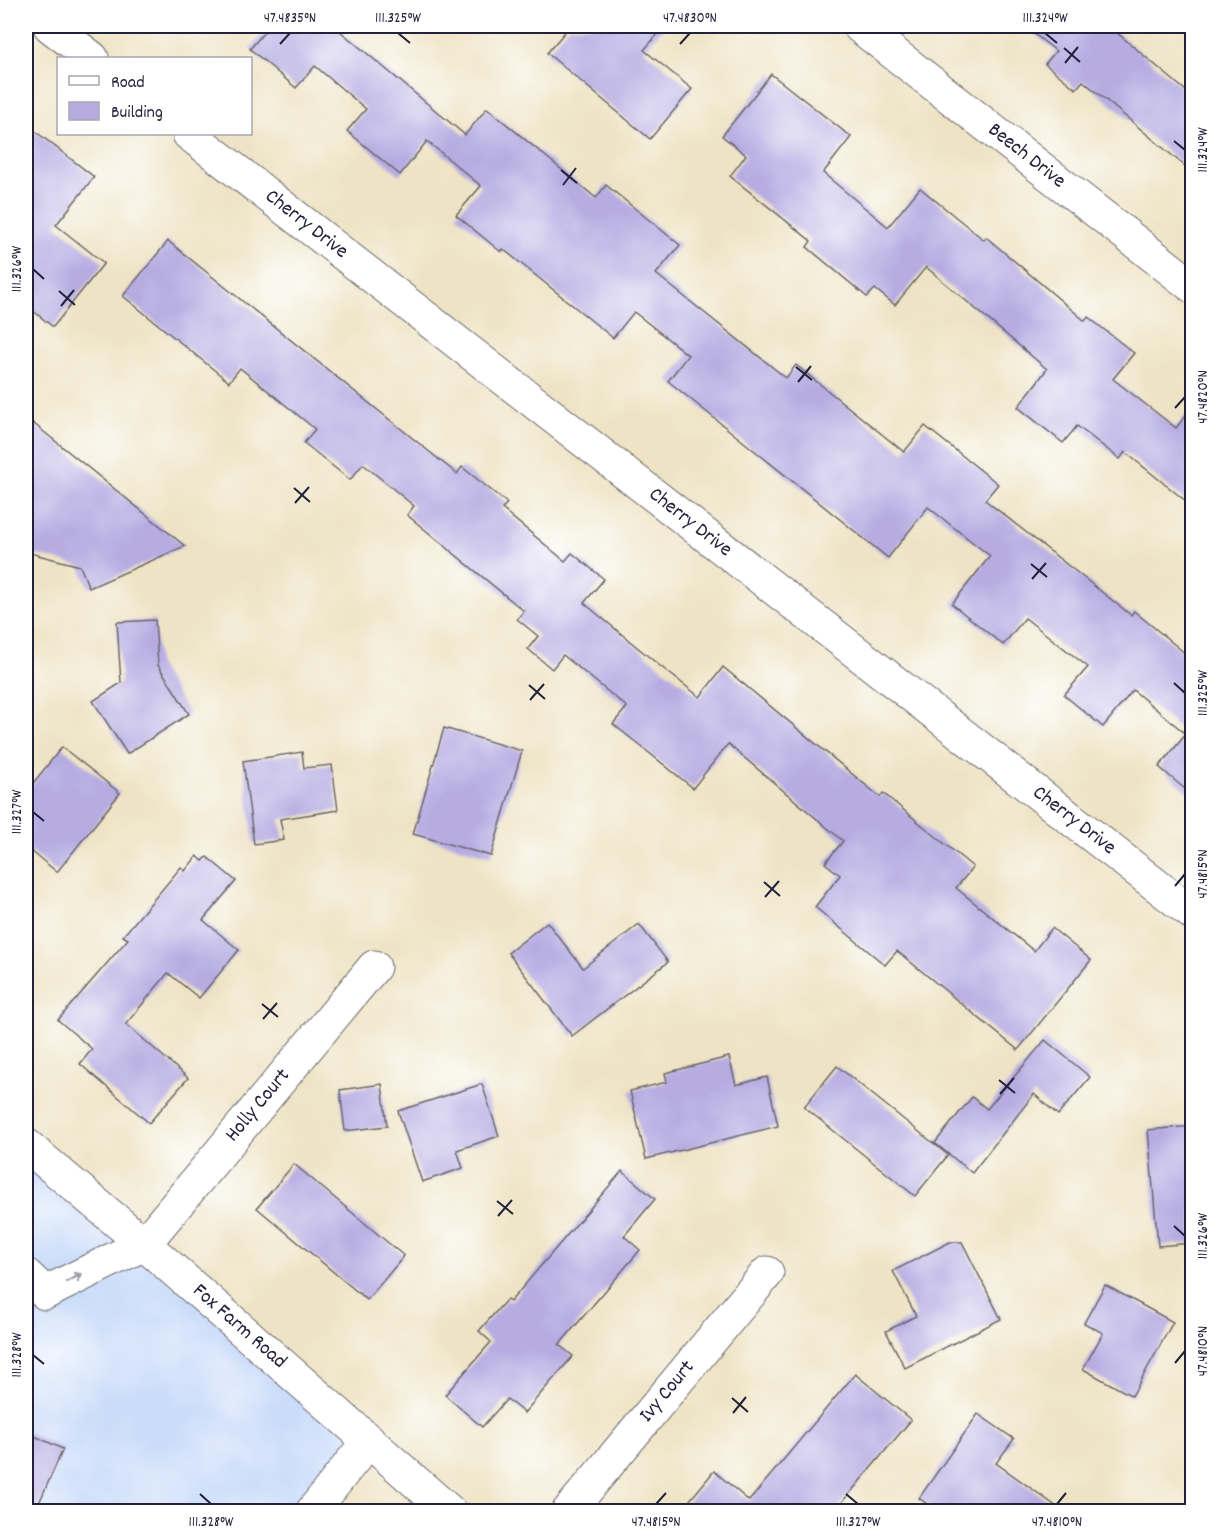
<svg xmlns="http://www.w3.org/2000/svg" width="1218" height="1537" font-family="Dekko,sans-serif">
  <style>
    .built { fill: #cadcf9 }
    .building { fill: #b6ace2 }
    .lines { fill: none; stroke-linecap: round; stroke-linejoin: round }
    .minor-casing { stroke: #69666b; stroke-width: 35 }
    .minor { stroke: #fff; stroke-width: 33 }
    .oneway { stroke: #9c9ca7 }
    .ticks { fill: none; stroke: #22223b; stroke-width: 2 }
    .labels { text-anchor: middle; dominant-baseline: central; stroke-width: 4.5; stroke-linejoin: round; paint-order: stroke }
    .street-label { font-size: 21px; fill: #22223b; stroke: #fff }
    .neatline { fill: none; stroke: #22223b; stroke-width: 2 }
    .ticks-label { font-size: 15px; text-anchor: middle; fill: #22223b }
  </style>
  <rect width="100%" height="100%" fill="#fff"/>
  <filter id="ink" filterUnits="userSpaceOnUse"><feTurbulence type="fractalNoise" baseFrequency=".0167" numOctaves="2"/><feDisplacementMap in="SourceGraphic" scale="12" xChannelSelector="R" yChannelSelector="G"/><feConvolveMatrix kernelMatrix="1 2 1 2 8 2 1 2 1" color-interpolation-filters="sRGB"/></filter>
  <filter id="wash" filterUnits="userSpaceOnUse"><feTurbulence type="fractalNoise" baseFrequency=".008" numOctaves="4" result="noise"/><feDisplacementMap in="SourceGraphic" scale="24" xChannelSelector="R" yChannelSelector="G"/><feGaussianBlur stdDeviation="1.35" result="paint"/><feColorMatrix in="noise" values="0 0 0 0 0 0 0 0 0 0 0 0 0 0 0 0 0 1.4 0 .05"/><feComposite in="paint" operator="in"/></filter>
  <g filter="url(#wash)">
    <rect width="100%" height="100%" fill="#eee3c4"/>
    <polygon class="built" points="26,1154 369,1440 312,1511 26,1511"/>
    <g id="blocks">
      <g class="building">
        <polygon points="269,26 334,26 465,135 487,108 596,198 606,185 680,245 656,274 786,378 796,365 904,452 925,426 998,484 985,500 1131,615 1134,611 1192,659 1192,795 1159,767 1186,734 1133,690 1103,727 1064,695 1088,667 1025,618 1003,645 952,604 990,556 928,507 888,558 668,381 688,355 634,312 613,338 503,249 501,252 456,215 481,186 427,141 400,175 347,131 366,109 315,66 296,88 250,49"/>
        <polygon points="570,26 665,26 644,50 692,89 650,139 547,53"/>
        <polygon points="1024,26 1109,26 1192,96 1192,172 1083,81 1076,89 1045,64 1056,51"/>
        <polygon points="771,74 851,137 823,173 888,227 920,188 984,240 986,237 1085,321 1088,317 1134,353 1113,379 1176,428 1192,407 1192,506 1125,452 1120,459 1077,426 1063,443 1018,407 1047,369 926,267 895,305 875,289 867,297 807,247 811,241 730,176 746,155 722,136"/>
        <polygon points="26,124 94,177 56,225 104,263 53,327 26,305"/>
        <polygon points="168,241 457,474 462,467 507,503 502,509 565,561 572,553 604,579 584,603 660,666 700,697 723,667 880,797 883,793 973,867 956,888 1034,951 1052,928 1091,960 1018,1050 897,951 885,965 815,907 840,875 825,863 843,841 728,744 693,788 613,724 627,707 563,655 552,669 528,649 538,636 517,619 524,611 407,515 414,506 363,464 350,480 304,443 315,429 240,368 229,382 123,296"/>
        <polygon points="33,423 185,546 89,588 80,566 26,552 26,453"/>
        <polygon points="155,620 158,665 189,714 127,754 93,701 121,683 117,622"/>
        <polygon points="444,728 522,751 491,856 413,834"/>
        <polygon points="62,747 120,793 57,872 26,847 26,792"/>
        <polygon points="302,752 304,768 332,765 338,810 280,819 284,840 254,844 243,761"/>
        <polygon points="197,856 203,861 207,857 236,881 203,920 239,950 199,998 168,973 126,1024 188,1078 149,1123 80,1064 92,1049 58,1020 128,939 123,936 181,867 185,871"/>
        <polygon points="547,922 583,968 639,924 668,962 572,1036 508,953"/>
        <polygon points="1045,1040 1090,1077 1058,1115 1034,1094 972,1173 935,1143 972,1097 987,1109"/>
        <polygon points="729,1057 736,1085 767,1077 778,1126 646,1159 630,1091 667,1082 665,1073"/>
        <polygon points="837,1066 948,1155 915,1196 804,1107"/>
        <polygon points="382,1084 387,1126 345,1131 340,1090"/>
        <polygon points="482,1084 499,1136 457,1150 463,1168 422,1182 398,1111"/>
        <polygon points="1192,1126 1192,1243 1158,1246 1148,1130"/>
        <polygon points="294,1164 404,1256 367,1300 257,1208"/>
        <polygon points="622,1171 655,1199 624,1236 640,1250 559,1345 573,1356 524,1413 507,1399 482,1427 445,1395 491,1342 479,1331 507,1299 510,1302"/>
        <polygon points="950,1242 962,1242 1001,1319 905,1368 886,1331 916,1316 893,1271"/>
        <polygon points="1105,1285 1173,1322 1132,1396 1083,1369 1103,1333 1084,1323"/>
        <polygon points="855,1374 911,1420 834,1512 680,1512 714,1471 749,1501"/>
        <polygon points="978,1414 1014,1439 996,1463 1064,1512 938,1512 919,1498"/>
        <polygon points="26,1432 63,1449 35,1512 26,1512"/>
      </g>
    </g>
  </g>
  <g filter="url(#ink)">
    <use href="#blocks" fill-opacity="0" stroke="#69666b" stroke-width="1.5"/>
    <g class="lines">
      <g class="minor-casing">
        <g id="minor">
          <polyline points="50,26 92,58"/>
          <path id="s1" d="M 859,26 L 1192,286"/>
          <path id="s2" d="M 189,134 L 1192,913"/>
          <path id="s3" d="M 26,1145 L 144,1244 L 450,1512"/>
          <path id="s4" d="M 26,1275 L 45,1293 L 144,1244 L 374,967"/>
          <polyline points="312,1512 369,1440"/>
          <path id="s5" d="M 568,1512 L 767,1273"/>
        </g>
      </g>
      <use href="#minor" class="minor"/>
    </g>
    <defs><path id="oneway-shaft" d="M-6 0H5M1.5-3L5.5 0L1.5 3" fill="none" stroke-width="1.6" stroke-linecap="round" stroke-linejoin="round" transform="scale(1.5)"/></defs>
    <use class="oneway" href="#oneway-shaft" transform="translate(74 1278) rotate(-26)"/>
  </g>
  <path class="ticks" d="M 398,33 L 410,43M 1045,33 L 1057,43M 280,44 L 290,33M 680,44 L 690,33M 1064,48 L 1080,62M 1065,63 L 1078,47M 1174,141 L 1185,150M 561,170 L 577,183M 563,185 L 576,168M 33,269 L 44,279M 59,291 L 75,305M 61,306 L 74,290M 796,367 L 812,380M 798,382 L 811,366M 1175,408 L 1185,397M 294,488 L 310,502M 295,503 L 309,487M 1031,564 L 1047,577M 1032,579 L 1046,563M 1174,683 L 1185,693M 529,685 L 545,699M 530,700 L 544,684M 33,812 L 44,821M 764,882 L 780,896M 1175,886 L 1185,874M 765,897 L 779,881M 262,1004 L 278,1017M 263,1019 L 277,1003M 999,1080 L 1015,1093M 1000,1094 L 1014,1078M 497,1201 L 513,1214M 498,1216 L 512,1200M 1174,1226 L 1185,1236M 33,1355 L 44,1364M 1175,1363 L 1185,1351M 732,1398 L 748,1412M 733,1413 L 746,1397M 200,1494 L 211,1504M 846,1494 L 858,1504M 656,1504 L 666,1493M 1057,1504 L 1066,1493"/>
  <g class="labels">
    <g class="street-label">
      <text stroke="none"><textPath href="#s1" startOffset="212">Beech Drive</textPath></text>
      <text stroke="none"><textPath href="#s2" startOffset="148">Cherry Drive</textPath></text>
      <text stroke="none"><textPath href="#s2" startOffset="634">Cherry Drive</textPath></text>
      <text stroke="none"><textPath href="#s2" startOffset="1120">Cherry Drive</textPath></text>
      <text stroke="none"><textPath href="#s4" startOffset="316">Holly Court</textPath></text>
      <text stroke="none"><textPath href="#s3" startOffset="280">Fox Farm Road</textPath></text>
      <text stroke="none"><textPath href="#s5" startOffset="156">Ivy Court</textPath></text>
    </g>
  </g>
  <rect width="1218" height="1537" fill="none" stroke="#fff" stroke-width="66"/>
  <rect x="57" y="57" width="195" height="78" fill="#ffffff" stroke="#a7a7b1" stroke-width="1.5"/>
  <rect x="69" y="76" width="30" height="9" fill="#ffffff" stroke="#a7a7b1" stroke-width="1.5"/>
  <text x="111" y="87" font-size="18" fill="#22223b">Road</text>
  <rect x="69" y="102" width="30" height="18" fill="#b6ace2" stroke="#a7a7b1" stroke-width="1.5"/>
  <text x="111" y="117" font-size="18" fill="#22223b">Building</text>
  <rect x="33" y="33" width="1152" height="1471" class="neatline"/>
  <g class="ticks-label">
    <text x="290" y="22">47.4835°N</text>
    <text x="398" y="22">111.325°W</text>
    <text x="690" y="22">47.4830°N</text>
    <text x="1045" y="22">111.324°W</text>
    <text transform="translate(1202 150) rotate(-90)" y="5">111.324°W</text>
    <text transform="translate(16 269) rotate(-90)" y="5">111.326°W</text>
    <text transform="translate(1202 397) rotate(-90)" y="5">47.4820°N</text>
    <text transform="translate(1202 693) rotate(-90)" y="5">111.325°W</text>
    <text transform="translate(16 812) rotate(-90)" y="5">111.327°W</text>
    <text transform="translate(1202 874) rotate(-90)" y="5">47.4815°N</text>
    <text transform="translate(1202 1236) rotate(-90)" y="5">111.326°W</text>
    <text transform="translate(1202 1351) rotate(-90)" y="5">47.4810°N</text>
    <text transform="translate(16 1355) rotate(-90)" y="5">111.328°W</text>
    <text x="211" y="1526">111.328°W</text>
    <text x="656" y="1526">47.4815°N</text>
    <text x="858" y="1526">111.327°W</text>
    <text x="1057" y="1526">47.4810°N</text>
  </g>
</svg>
